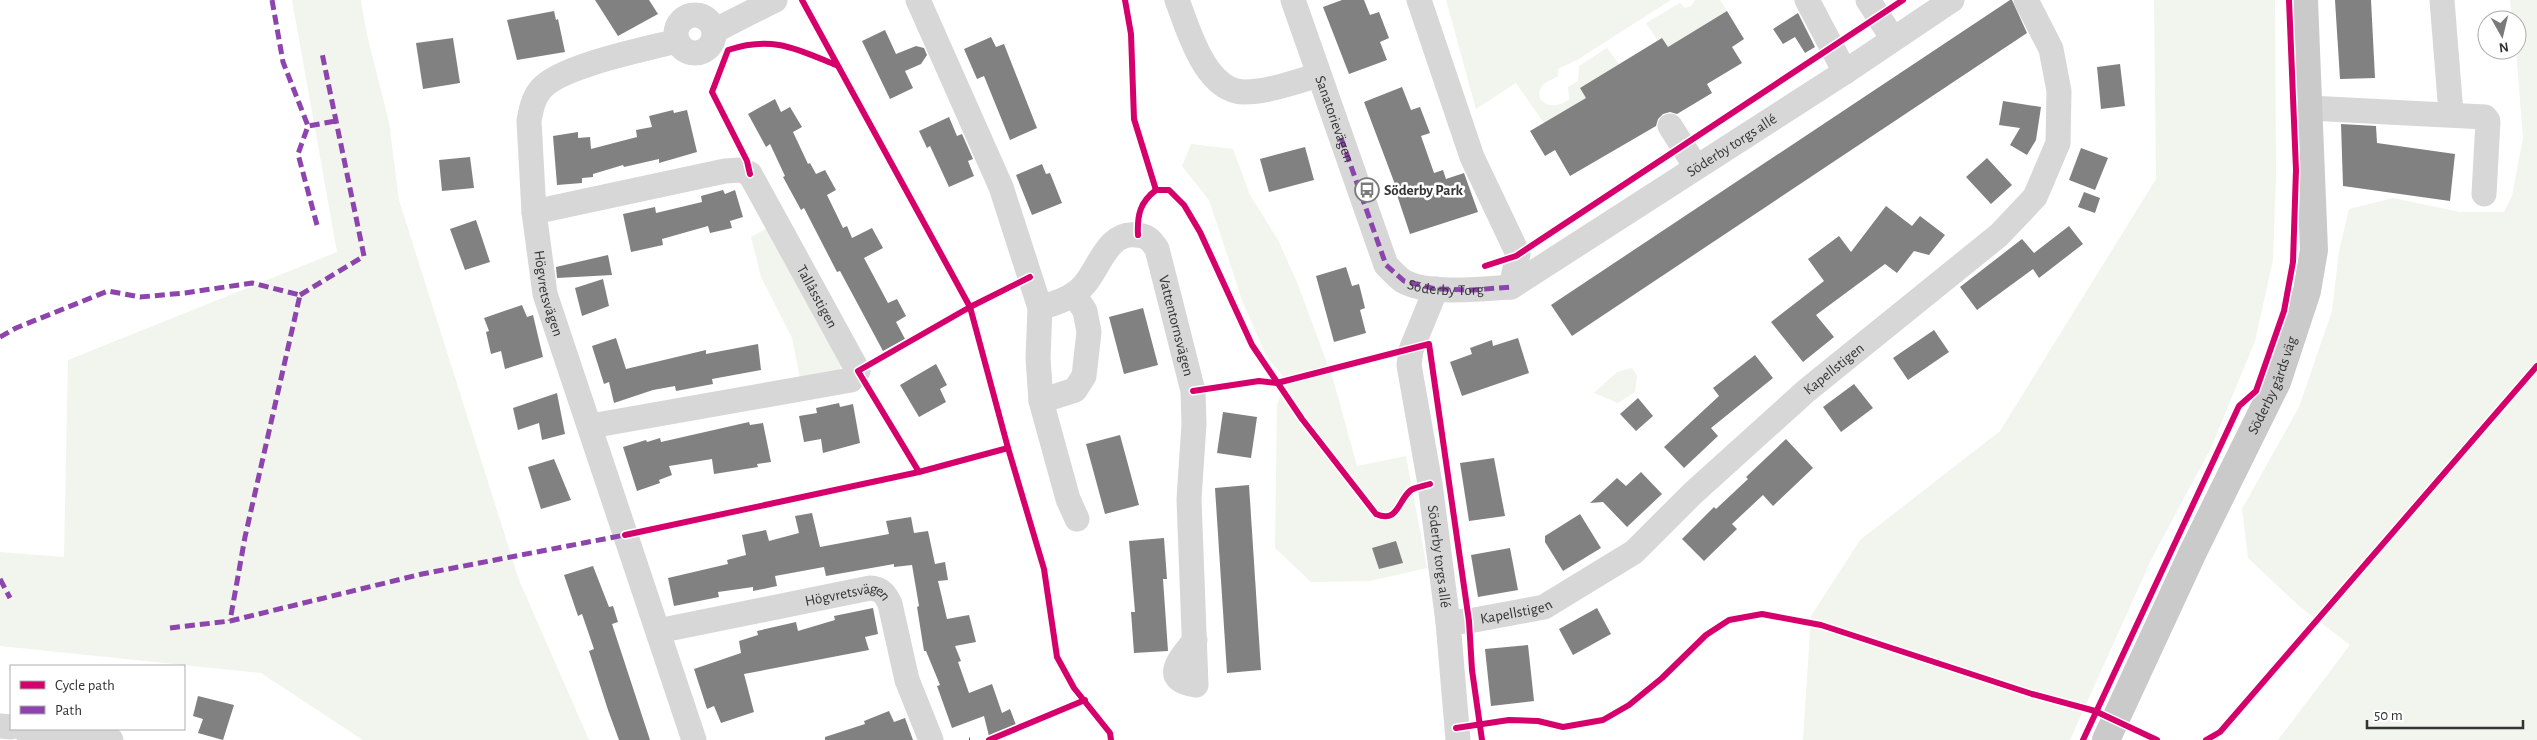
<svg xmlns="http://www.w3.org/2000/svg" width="2537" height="740" font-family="'Alegreya Sans',sans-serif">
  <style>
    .green { fill: #f1f5ed }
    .building { fill: #818181 }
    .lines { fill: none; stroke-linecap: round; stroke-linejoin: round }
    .minor { stroke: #d7d7d7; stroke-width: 25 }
    .major { stroke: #cacaca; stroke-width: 28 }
    .quiet { stroke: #8e44ad; stroke-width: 5; stroke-dasharray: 10 5; stroke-linecap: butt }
    .cycleway-casing { stroke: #fff; stroke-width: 9 }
    .cycleway { stroke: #d6006c; stroke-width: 6 }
    .labels { text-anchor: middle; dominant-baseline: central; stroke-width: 5; stroke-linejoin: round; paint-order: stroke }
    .street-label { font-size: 15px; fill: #333; stroke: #fff }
    .poi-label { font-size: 15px; font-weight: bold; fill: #333; stroke: #fff; text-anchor: start }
  </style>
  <rect width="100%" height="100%" fill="#fff"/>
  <g class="green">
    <polygon points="292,0 361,0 367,35 389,122 399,200 519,580 589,740 363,740 261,673 0,646 0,552 64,557 68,360 337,252"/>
    <path d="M 1446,0 L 1671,0 L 1577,60 L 1558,69 L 1558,76 C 1554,79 1547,81 1544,84 C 1529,99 1552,114 1569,99 L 1568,87 L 1578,81 L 1579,66 L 1607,48 L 1619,64 L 1580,88 L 1586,98 L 1544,123 L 1516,83 L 1476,109 Z"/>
    <polygon points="1695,0 1720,0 1727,11 1668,47 1662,38 1658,41 1646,23 1680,3 1685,8 1691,6"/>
    <polygon points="2154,0 2275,0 2276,175 2273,260 2255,341 2211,448 2152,558 2070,740 1803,740 1811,616 1860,540 2000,431 2156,179"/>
    <polygon points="2510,0 2537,0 2537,740 2278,740 2350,645 2299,606 2248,558 2242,509 2299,407 2332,311 2339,251 2349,209 2393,198 2460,212 2504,212 2512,196 2523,138 2516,50 2517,20 2512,20"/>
    <polygon points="1191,144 1233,149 1250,195 1278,240 1297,282 1333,379 1357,466 1406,456 1427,568 1370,581 1311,582 1275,548 1277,405 1286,380 1267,357 1243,303 1209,200 1182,166"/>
    <polygon points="771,226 845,358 838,373 800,378 792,338 761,277 751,237"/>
    <polygon points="1632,368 1637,376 1635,392 1618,403 1594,393 1617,372"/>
  </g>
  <g class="building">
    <polygon points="595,0 649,0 658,14 618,36"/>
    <polygon points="1342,0 1364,0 1370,15 1379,12 1389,38 1380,42 1387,60 1349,74 1323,7"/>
    <polygon points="2010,0 2012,0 2027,33 1572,336 1551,305"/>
    <polygon points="2335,0 2371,0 2375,78 2340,79"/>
    <polygon points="554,11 556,20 558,19 565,52 517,60 507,20"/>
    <polygon points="1727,11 1744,39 1732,47 1742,63 1707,84 1712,93 1677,114 1670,112 1663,114 1658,119 1656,126 1570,176 1555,150 1545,156 1530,131 1586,98 1580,88 1662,38 1668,47"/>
    <polygon points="1798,13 1815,47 1805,53 1795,37 1783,44 1773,29"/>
    <polygon points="885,30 896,54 916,46 924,48 927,55 921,64 905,71 913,88 890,99 862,41"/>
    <polygon points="991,37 996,47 1004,44 1037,128 1010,140 984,76 977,79 964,49"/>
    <polygon points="453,38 460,83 423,89 416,43"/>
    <polygon points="2120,64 2125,106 2101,109 2097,67"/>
    <polygon points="1402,87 1411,110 1420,107 1430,133 1421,136 1434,173 1443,170 1446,179 1464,173 1478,212 1410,234 1397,195 1399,195 1364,102"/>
    <polygon points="775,99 781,112 790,107 802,127 793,132 808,164 810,163 816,174 825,170 836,190 827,195 843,228 847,226 852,238 872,228 883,248 864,258 888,303 897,299 906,316 896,322 905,339 883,351 840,271 837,272 804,208 801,210 783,177 785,176 770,144 766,147 748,114"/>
    <polygon points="2003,101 2041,107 2036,140 2027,155 2010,145 2020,128 1999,125"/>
    <polygon points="673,110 674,113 687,110 697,152 659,163 659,159 624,167 623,165 593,174 593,177 582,178 582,183 557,185 553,136 578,132 578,138 590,137 591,149 637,137 636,130 652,127 649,116"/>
    <polygon points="949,117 957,136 962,134 973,159 968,161 974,176 949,187 930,146 927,148 919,131"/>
    <polygon points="2341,124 2376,126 2377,143 2455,154 2450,201 2343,186"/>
    <polygon points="1305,147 1314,180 1269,192 1260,159"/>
    <polygon points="2081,148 2108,158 2095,190 2069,180"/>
    <polygon points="470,157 474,188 442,191 439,160"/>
    <polygon points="1987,158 2012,185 1991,204 1966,177"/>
    <polygon points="1042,164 1046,174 1050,173 1062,203 1032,215 1016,175"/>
    <polygon points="723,190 725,194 735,190 743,217 730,221 732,228 710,233 708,226 662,239 663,245 631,252 623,214 655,207 656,213 702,202 701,196"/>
    <polygon points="2084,192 2100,198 2095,213 2078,207"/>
    <polygon points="1886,206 1912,226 1920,216 1945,235 1929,255 1914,251 1897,273 1885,264 1816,315 1834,337 1803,362 1771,322 1824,281 1808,259 1839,236 1851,252"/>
    <polygon points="476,220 490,262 465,270 450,229"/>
    <polygon points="2069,226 2083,244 2039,278 2033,269 1977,310 1960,287 2022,239 2034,253"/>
    <polygon points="608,255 612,275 557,278 556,267"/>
    <polygon points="1346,267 1352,286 1359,284 1365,308 1360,310 1366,333 1334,342 1316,276"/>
    <polygon points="603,279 609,306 582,316 575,288"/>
    <polygon points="522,305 527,317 533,315 543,357 505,369 501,351 491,354 486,332 489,331 484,318"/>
    <polygon points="1143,308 1158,365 1124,374 1109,317"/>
    <polygon points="1934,330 1949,352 1908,380 1893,358"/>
    <polygon points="616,338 626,369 706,350 706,354 758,344 761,370 712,379 713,384 676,391 675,386 653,390 614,403 609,382 604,384 592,346"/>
    <polygon points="1518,338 1529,373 1462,396 1450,362 1472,354 1470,348 1492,340 1493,346"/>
    <polygon points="1755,355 1773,378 1711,428 1718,436 1684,468 1664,447 1719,396 1713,388"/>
    <polygon points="936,364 947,385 940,389 946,402 919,417 900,385"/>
    <polygon points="1854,384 1873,408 1841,432 1823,407"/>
    <polygon points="557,393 565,434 542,440 539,423 518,430 513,408"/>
    <polygon points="1638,398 1653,416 1636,431 1620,414"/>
    <polygon points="839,403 840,407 853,404 860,443 823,453 821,439 804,442 799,416 817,413 816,408"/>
    <polygon points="1223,412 1257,417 1251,458 1217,453"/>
    <polygon points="749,422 750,425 763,423 771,462 757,464 758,467 714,474 712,459 669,466 672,475 659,480 660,483 637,491 623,447 646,440 647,442 660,438 661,442"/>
    <polygon points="1120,435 1139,505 1105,514 1086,444"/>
    <polygon points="1786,439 1813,468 1773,506 1763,495 1732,524 1737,529 1704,561 1682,539 1714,507 1716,509 1748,479 1746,477"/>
    <polygon points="1494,458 1505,516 1469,521 1460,463"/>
    <polygon points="554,459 571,500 541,509 528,467"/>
    <polygon points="1641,472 1662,494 1627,527 1603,502 1590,503 1617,478 1626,486"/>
    <polygon points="1249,485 1261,670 1227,673 1215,488"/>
    <polygon points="812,513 820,547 889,534 886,521 911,517 914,533 928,531 935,564 945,562 948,580 938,581 947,619 969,615 976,642 955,646 961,661 958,662 969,693 992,684 1002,713 1010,709 1016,725 989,736 984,716 952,728 937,686 940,685 926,651 924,651 917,607 919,606 912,565 894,567 894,564 826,576 824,567 775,576 777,586 753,591 753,587 718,592 719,597 674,606 668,578 728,564 727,560 746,555 742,535 766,530 769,541 799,533 795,516"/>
    <polygon points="1580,514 1601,548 1563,571 1545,542 1545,536"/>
    <polygon points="1164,538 1167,579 1163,579 1168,651 1134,653 1131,612 1135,612 1129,541"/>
    <polygon points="1396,541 1403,563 1379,569 1372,548"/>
    <polygon points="1510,548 1518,590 1478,597 1471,555"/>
    <polygon points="593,566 609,607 613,606 618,622 612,624 650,740 619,740 608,710 589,651 594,649 582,614 578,616 564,575"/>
    <polygon points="873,608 878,634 865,637 869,650 744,674 754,712 721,723 714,706 707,709 694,669 741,653 739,641 758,635 757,631 796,622 798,631 835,620 834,616"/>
    <polygon points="1597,608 1611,634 1573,655 1559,629"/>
    <polygon points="1528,645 1534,701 1491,706 1485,649"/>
    <polygon points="198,696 234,705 223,740 198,733 203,719 193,716"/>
    <polygon points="889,711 894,722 905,718 913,740 825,740 825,737 865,724 864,721"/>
  </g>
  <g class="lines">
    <g class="minor">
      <path id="s1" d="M 918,0 L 1001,187 L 1040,308 C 1056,303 1073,298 1084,285 C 1100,267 1107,232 1136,235 C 1148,236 1151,240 1157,249 L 1193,391 L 1194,424 L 1189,499 L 1196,685 C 1159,680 1181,658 1195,640"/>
      <path d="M 1177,0 C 1188,29 1205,91 1244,92 C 1268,92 1295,82 1319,75"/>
      <path id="s2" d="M 1293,0 L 1386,265 C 1391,270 1397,277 1403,281 C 1427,295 1483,289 1511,287 L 1845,72 L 1952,0"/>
      <polyline points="1419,0 1472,157 1518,254 1511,287"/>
      <polyline points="1807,0 1845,72"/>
      <polyline points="1868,0 1893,39"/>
      <polyline points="2442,0 2451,113"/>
      <circle cx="695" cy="34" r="19"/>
      <polyline points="714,31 775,0"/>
      <path id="s3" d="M 677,41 C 646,49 560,66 541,89 C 533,98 531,110 529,121 L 534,212 L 545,294 L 694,740"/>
      <polyline points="2309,108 2485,117 2488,121 2484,194"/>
      <polyline points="1670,126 1696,167"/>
      <path id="s4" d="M 534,212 L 725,171 L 741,170 L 750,174 L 858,371 L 851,380 L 591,426"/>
      <path id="s5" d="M 1436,289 L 1411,350 L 1409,365 L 1430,484 L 1448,622 L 1458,740"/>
      <polyline points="1040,308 1038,358 1041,401 1068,499 1077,519"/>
      <polyline points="1041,401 1075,390 1084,376 1089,332 1085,311 1074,294"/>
      <path id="s6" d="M 1448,622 L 1469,621 L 1544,607 L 1634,552 L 1692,494 L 1806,391 L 1999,235 L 2035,197 L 2058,143 L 2059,91 L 2051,49 L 2026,0"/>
      <path id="s7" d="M 658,631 L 870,588 C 881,589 885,593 890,604 L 907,680 L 931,740"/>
      <polyline points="0,726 11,727"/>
      <polyline points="24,729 111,740"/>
    </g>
    <path class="major" id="s8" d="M 2106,740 L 2193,552 L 2277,382 L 2307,291 L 2314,250 L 2304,0"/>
    <g class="quiet">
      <polyline points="272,0 283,62 308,126"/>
      <polyline points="1341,138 1386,265 1404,281 1436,289 1473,290 1511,287"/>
      <polyline points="317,225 298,154 308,126 336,121"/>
      <polyline points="300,295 364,256 322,53"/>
      <polyline points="0,337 16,328 108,291 140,297 185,293 252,283 300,295 245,537 230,621"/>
      <polyline points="0,579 10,598"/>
      <polyline points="170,628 230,621 422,574 625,535"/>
      <polyline points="969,740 970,740"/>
    </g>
    <g class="cycleway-casing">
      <g id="cycleway">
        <polyline points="802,0 970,307 1008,448 1044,569 1057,657 1074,688 1110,733 1111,740"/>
        <polyline points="1125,0 1131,34 1134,119 1156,190"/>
        <path d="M 750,174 L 747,161 L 712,92 L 728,50 C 772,35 797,49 836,65"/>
        <path d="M 1138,235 C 1137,215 1140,202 1156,190 L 1169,190 L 1184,205 L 1200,232 L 1252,345 L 1302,419 L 1376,514 C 1398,524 1398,500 1411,490 C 1416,487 1424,486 1430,484"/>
        <polyline points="1485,266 1516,256 1903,0"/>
        <polyline points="1193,391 1259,381 1277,383 1429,344 1469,621 1472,670 1482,740"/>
        <polyline points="919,472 858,371 970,307 1030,277"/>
        <polyline points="625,535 919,472 1008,448"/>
        <polyline points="1456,728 1509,720 1538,721 1563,727 1603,720 1629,705 1662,678 1706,635 1729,620 1762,614 1821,625 2032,694 2095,711 2157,740"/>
        <polyline points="989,740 1085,700"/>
        <polyline points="2083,740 2239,406 2256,391 2284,311 2293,262 2296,170 2289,0"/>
        <polyline points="2206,740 2220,732 2537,366"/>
      </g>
    </g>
    <use href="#cycleway" class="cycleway"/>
  </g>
  <defs>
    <g id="bus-ring" transform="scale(1.25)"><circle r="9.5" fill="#fff" stroke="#7a7a7a" stroke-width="1.5"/><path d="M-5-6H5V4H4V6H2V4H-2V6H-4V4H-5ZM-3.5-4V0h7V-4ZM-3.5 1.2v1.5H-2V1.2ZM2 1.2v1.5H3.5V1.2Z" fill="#7a7a7a"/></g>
  </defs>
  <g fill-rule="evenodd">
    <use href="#bus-ring" x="1367" y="190"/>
  </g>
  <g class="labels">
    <g class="street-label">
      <text stroke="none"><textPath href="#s2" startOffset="126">Sanatorievägen</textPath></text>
      <text stroke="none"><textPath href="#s2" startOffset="676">Söderby torgs allé</textPath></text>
      <text stroke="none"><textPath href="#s2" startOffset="348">Söderby Torg</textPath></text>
      <text stroke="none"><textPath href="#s3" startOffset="354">Högvretsvägen</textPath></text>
      <text stroke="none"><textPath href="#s4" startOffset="361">Tallåsstigen</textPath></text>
      <text stroke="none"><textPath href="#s1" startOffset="564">Vattentornsvägen</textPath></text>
      <text stroke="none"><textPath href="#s6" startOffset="474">Kapellstigen</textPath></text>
      <text stroke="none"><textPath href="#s8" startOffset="392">Söderby gårds väg</textPath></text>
      <text stroke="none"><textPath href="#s5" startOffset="275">Söderby torgs allé</textPath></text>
      <text stroke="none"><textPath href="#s7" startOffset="194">Högvretsvägen</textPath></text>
      <text stroke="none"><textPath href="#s6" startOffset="69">Kapellstigen</textPath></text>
    </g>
    <g class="poi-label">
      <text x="1384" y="190">Söderby Park</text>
    </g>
  </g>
  <rect x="10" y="665" width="175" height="65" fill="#ffffff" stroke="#adadad"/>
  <rect x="20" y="681" width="25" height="8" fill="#d6006c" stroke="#adadad"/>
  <text x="55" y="690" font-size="15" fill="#333333">Cycle path</text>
  <rect x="20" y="706" width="25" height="8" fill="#8e44ad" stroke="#adadad"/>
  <text x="55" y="715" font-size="15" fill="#333333">Path</text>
  <g transform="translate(2502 35) rotate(172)"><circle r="24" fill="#ffffff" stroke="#adadad"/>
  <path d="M0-4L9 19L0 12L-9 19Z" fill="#7a7a7a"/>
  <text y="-8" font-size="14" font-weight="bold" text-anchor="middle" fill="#333333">N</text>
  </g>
  <path d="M2367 720v8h156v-8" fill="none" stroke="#333333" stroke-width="2.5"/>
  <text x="2374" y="720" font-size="15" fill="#333333" stroke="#ffffff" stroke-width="4" paint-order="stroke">50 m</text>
</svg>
